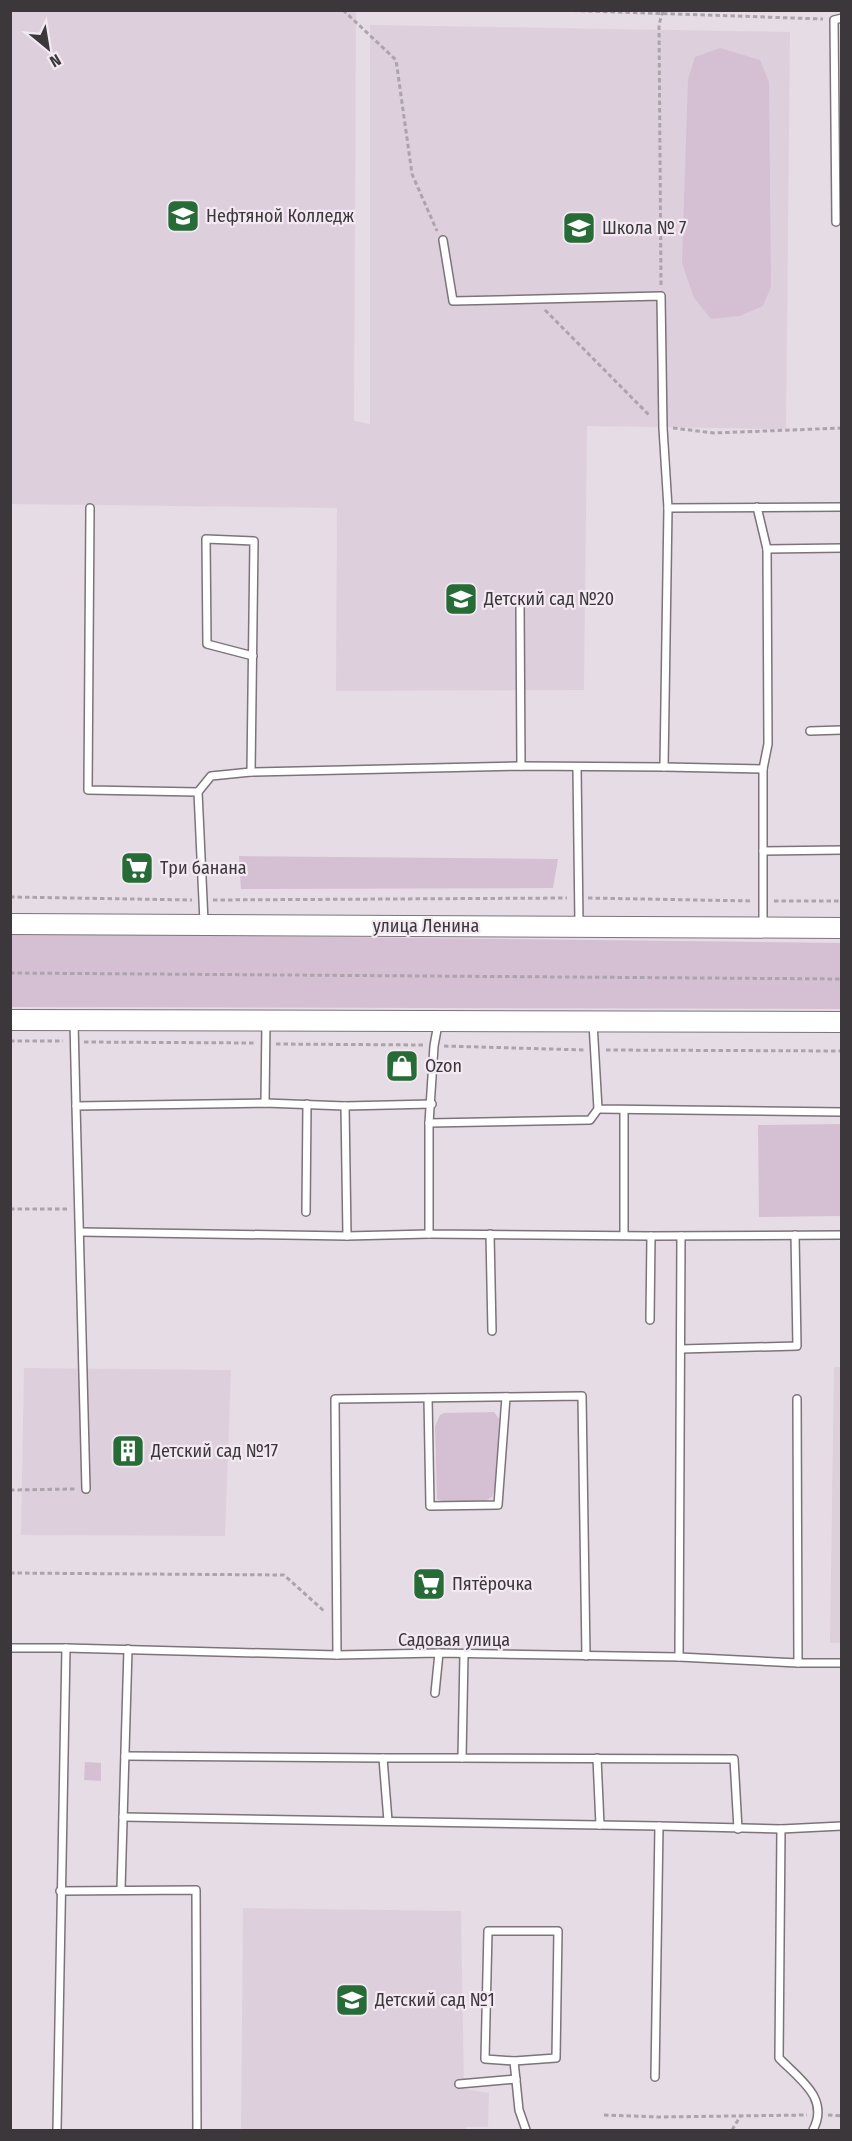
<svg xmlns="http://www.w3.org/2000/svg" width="852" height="2141" font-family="'Fira Sans Condensed',sans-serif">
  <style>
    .built { fill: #decfdd }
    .green { fill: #d5c0d3 }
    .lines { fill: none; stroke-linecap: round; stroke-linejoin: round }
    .lane-casing { stroke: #7c737b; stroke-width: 10 }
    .secondary-casing { stroke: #7c737b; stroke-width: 22 }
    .path { stroke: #aca4ab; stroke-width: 3; stroke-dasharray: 4.5 3; stroke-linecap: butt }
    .lane { stroke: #fff; stroke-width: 7 }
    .secondary { stroke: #fff; stroke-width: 20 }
    .labels { text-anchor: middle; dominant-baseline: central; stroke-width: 4.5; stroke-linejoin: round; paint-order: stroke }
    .poi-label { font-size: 18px; fill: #3b373a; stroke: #f3e9f3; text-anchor: start }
    .street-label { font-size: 18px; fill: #3b373a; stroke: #f3e9f3 }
  </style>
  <rect width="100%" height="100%" fill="#e6dce5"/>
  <g class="built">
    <polygon points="11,11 356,11 354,421 370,424 370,25 790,32 786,429 587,426 584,690 336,691 337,508 11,504"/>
    <polygon points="834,1367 842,1367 841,1643 830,1643"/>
    <polygon points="24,1368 231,1370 225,1536 21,1535"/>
    <polygon points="243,1908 461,1911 464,2089 489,2093 488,2127 466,2127 465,2130 241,2130"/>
  </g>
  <g class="green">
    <polygon points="720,48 760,60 769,82 771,287 763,306 740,316 711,319 694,298 682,263 688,79 695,57"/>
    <polygon points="239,856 558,859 553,888 241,889"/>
    <polygon points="10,933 841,943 841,1009 11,1007"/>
    <polygon points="841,1124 841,1216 759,1217 758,1125"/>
    <polygon points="494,1412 499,1419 495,1489 492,1497 485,1501 442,1501 437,1499 435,1426 440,1415 444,1413"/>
    <polygon points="85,1762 101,1763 101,1781 84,1780"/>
  </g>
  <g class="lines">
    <g class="lane-casing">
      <g id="lane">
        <polyline points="836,222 834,20 842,18"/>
        <polyline points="757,507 767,549 768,744 763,769 763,926"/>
        <polyline points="90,508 88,790 198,792"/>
        <polyline points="668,508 842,507"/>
        <polyline points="767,549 842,548"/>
        <polyline points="520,605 521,766"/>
        <polyline points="810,731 842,730"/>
        <polyline points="664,767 763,769"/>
        <polyline points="577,768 579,924"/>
        <polyline points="251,772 254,541 206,539 207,644 253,656"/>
        <polyline points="763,851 842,850"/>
        <polyline points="204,922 198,792 211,776 251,772 521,766 664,767 668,508 663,428 661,296 453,301 443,240"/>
        <polyline points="74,1022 76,1106"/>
        <polyline points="593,1023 598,1109 842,1112"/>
        <polyline points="438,1024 434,1046 429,1123 429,1234 651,1236 842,1235"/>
        <polyline points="265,1103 266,1022"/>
        <polyline points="429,1123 590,1120 598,1109"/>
        <polyline points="306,1212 307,1104"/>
        <polyline points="80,1232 347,1236 429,1234"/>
        <polyline points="490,1234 492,1331"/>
        <polyline points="624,1235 624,1111"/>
        <polyline points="347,1236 345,1106 432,1104"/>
        <polyline points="650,1320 651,1236"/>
        <polyline points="681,1349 797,1346 795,1235"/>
        <polyline points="428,1398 430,1506 498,1505 506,1397"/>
        <polyline points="797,1399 798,1663"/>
        <polyline points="86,1489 76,1106 265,1103 345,1106"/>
        <polyline points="10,1648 66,1648 57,2130"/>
        <polyline points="66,1648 337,1655 439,1653 679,1657 798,1663 842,1663"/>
        <polyline points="464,1654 462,1758 734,1759 738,1829"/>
        <polyline points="337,1655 335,1399 582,1396 586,1656"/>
        <polyline points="679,1657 681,1236"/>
        <polyline points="435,1693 439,1653"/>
        <polyline points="125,1756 383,1758 388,1821"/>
        <polyline points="383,1758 462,1758"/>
        <polyline points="597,1758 600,1825"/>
        <polyline points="123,1817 659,1826 781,1829 842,1826"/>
        <path d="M 781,1829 L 779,2058 C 799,2079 830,2098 813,2130"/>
        <polyline points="121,1889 128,1649"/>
        <polyline points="60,1891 196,1890 197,2130"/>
        <polygon points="488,1931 558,1931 556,2058 514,2061 485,2059"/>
        <polyline points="514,2061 519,2110 526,2130"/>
        <polyline points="655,2077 659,1826"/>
        <polyline points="459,2084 516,2079"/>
      </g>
    </g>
    <g class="secondary-casing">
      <g id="secondary">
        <polyline points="10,924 842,928"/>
        <polyline points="10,1020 842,1022"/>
      </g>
    </g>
    <g class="path">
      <polyline points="343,10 396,60 412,174 437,231"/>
      <polyline points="558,10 823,19"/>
      <polyline points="661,285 659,25 663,10"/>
      <polyline points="545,310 650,416"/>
      <polyline points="673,428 714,433 842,428"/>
      <polyline points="10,897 192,900"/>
      <polyline points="588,898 753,901"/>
      <polyline points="213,900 567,898"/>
      <polyline points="774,901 842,901"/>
      <polyline points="10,973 842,979"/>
      <polyline points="10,1041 63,1041"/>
      <polyline points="84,1042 255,1043"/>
      <polyline points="276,1044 423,1045"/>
      <polyline points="444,1046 585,1050"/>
      <polyline points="606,1050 842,1051"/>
      <polyline points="10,1209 68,1209"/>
      <polyline points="10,1490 75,1489"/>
      <polyline points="10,1573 284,1575 325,1612"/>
      <polyline points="604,2115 659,2117 807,2115"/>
      <polyline points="828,2115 842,2116"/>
      <polyline points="732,2130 741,2115"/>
    </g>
    <use href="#lane" class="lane"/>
    <use href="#secondary" class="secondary"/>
  </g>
  <defs>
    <g id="university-square" transform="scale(1.725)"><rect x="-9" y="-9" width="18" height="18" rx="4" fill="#276b36" stroke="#f3e9f3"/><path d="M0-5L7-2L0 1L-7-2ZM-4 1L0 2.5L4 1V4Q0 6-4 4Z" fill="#fff"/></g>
    <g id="school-square" transform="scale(1.725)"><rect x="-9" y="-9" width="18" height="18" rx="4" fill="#276b36" stroke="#f3e9f3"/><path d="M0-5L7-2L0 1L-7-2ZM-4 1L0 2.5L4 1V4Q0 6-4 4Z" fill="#fff"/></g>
    <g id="supermarket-square" transform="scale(1.725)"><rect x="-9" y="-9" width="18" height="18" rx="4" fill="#276b36" stroke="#f3e9f3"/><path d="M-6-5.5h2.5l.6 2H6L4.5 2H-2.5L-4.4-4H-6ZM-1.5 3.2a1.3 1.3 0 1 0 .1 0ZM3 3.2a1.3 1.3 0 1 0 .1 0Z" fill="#fff"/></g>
    <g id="shop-square" transform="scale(1.725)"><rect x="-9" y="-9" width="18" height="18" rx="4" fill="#276b36" stroke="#f3e9f3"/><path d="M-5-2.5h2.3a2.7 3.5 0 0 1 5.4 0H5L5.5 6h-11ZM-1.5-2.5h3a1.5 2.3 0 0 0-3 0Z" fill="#fff"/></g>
    <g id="building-square" transform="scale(1.725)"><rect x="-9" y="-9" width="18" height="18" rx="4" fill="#276b36" stroke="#f3e9f3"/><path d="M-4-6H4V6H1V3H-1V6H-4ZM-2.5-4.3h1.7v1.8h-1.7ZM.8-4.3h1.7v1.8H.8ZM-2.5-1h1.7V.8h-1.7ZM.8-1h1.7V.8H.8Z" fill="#fff"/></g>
  </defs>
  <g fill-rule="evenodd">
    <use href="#university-square" x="183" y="216"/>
    <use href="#school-square" x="579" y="228"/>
    <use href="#school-square" x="461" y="599"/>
    <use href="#supermarket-square" x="137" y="868"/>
    <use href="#shop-square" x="402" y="1066"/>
    <use href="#building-square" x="128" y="1451"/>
    <use href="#supermarket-square" x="429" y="1584"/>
    <use href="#school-square" x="352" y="2000"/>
  </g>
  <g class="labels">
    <g class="poi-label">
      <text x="206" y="216">Нефтяной Колледж</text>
      <text x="602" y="228">Школа № 7</text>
      <text x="484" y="599">Детский сад №20</text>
      <text x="160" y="868">Три банана</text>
      <text x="425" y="1066">Ozon</text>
      <text x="151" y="1451">Детский сад №17</text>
      <text x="452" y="1584">Пятёрочка</text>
      <text x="375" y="2000">Детский сад №1</text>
    </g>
    <g class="street-label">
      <text x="426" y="926">улица Ленина</text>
      <text x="454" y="1640">Садовая улица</text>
    </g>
  </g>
  <rect width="852" height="2141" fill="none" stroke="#3b373a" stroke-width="24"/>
  <g transform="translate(48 48) rotate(150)" stroke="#f3e9f3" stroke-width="4.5" paint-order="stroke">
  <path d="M0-4.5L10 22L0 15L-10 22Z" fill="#3b373a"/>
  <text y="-9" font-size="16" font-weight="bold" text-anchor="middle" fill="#3b373a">N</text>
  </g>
</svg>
